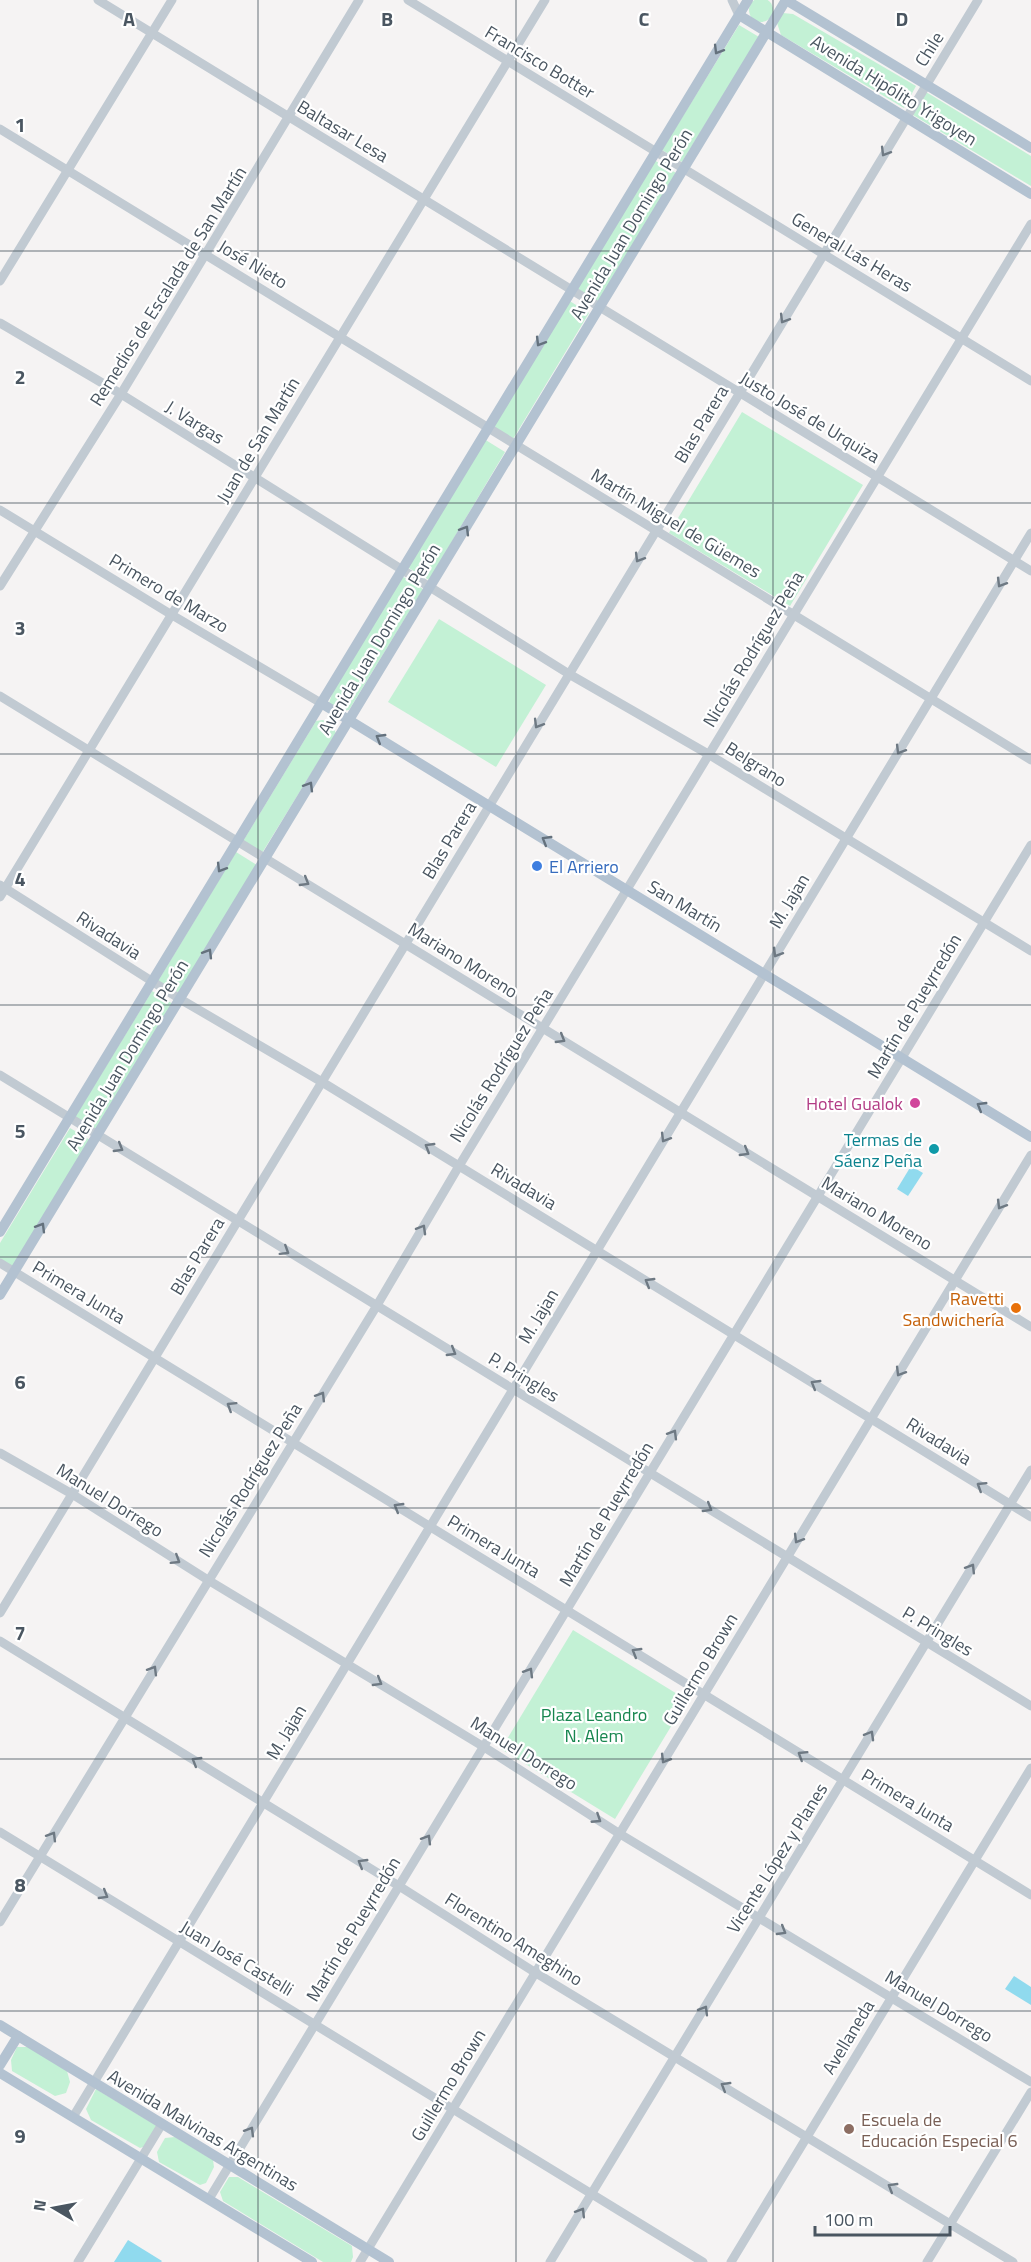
<svg xmlns="http://www.w3.org/2000/svg" width="1031" height="2262" font-family="'Titillium Web',sans-serif">
  <style>
    .green { fill: #c3f1d5 }
    .water { fill: #90daee }
    .lines { fill: none; stroke-linecap: round; stroke-linejoin: round }
    .minor { stroke: #c1cad2; stroke-width: 9 }
    .major { stroke: #b3c2d1; stroke-width: 10 }
    .oneway { stroke: #64717d }
    .oneway2 { stroke: #6e7983 }
    .grid { fill: none; stroke: #4a5661; stroke-width: 1.5; stroke-opacity: 0.55 }
    .shop-dot { fill: #3f7fe0; stroke: #fff; stroke-width: 2 }
    .hotel-dot { fill: #d1479c; stroke: #fff; stroke-width: 2 }
    .culture-dot { fill: #0f9aa8; stroke: #fff; stroke-width: 2 }
    .food-dot { fill: #e8710a; stroke: #fff; stroke-width: 2 }
    .education-dot { fill: #8d6e63; stroke: #fff; stroke-width: 2 }
    .labels { text-anchor: middle; dominant-baseline: central; stroke-width: 4.5; stroke-linejoin: round; paint-order: stroke }
    .street-label { font-size: 18px; fill: #4a5661; stroke: #fff }
    .shop-label { font-size: 18px; fill: #366cbe; stroke: #fff; text-anchor: start }
    .hotel-label { font-size: 18px; fill: #b23c85; stroke: #fff; text-anchor: end }
    .culture-label { font-size: 18px; fill: #0d838f; stroke: #fff; text-anchor: end }
    .food-label { font-size: 18px; fill: #c56008; stroke: #fff; text-anchor: end }
    .park-label { font-size: 18px; fill: #17864f; stroke: #fff }
    .education-label { font-size: 18px; fill: #785e54; stroke: #fff; text-anchor: start }
    .grid-label { font-size: 20px; text-anchor: middle; font-weight: bold; fill: #4a5661; stroke: #fff; stroke-width: 4.5; stroke-linejoin: round; paint-order: stroke }
  </style>
  <rect width="100%" height="100%" fill="#f5f3f3"/>
  <g class="green">
    <circle cx="761" cy="10" r="12"/>
    <polygon points="783,13 793,14 916,86 904,108 781,35 777,23"/>
    <polygon points="739,25 759,37 682,162 662,150"/>
    <polygon points="926,92 1031,156 1031,186 913,115"/>
    <polygon points="654,160 676,173 598,303 576,289"/>
    <polygon points="568,300 589,313 513,439 492,427"/>
    <polygon points="742,412 863,485 790,606 669,533"/>
    <polygon points="484,439 505,452 429,580 407,567"/>
    <polygon points="402,576 423,589 349,710 342,711 329,703 333,691"/>
    <polygon points="439,619 546,685 496,767 388,702"/>
    <polygon points="323,720 331,724 336,733 262,853 243,841 316,721"/>
    <polygon points="236,852 257,865 179,993 158,981"/>
    <polygon points="152,991 173,1004 95,1130 75,1117"/>
    <polygon points="70,1128 90,1140 12,1267 0,1260 0,1243"/>
    <polygon points="573,1630 687,1700 615,1819 501,1749"/>
    <polygon points="17,2047 28,2047 67,2071 70,2082 66,2093 55,2096 12,2071 11,2060"/>
    <polygon points="96,2089 157,2126 146,2146 140,2148 91,2120 86,2109"/>
    <polygon points="175,2137 213,2160 214,2167 206,2183 200,2185 159,2162 157,2152 165,2138"/>
    <polygon points="229,2177 238,2177 352,2246 353,2257 351,2262 323,2262 223,2201 220,2192"/>
  </g>
  <g class="water">
    <polygon points="911,1166 923,1173 908,1196 897,1189"/>
    <polygon points="1014,1976 1031,1987 1031,2005 1005,1989"/>
    <polygon points="128,2240 162,2261 161,2262 114,2262"/>
  </g>
  <g class="lines">
    <g class="minor">
      <polyline points="98,0 1031,571"/>
      <polyline points="408,0 1031,381"/>
      <polyline points="732,0 739,15"/>
      <polyline points="0,129 1031,760"/>
      <polyline points="0,281 172,0"/>
      <polyline points="0,323 121,394 569,674 708,754 1031,951"/>
      <polyline points="0,510 172,615 321,703"/>
      <polyline points="0,586 121,394 359,0"/>
      <polyline points="0,696 1031,1327"/>
      <polyline points="0,885 180,999 322,1082 1031,1517"/>
      <polyline points="0,897 545,0"/>
      <polyline points="0,1075 1031,1706"/>
      <polyline points="0,1263 1031,1895"/>
      <polyline points="0,1453 72,1494 208,1580 484,1747 620,1834 1031,2082"/>
      <polyline points="0,1613 978,0"/>
      <polyline points="0,1641 399,1886 536,1973 1013,2262"/>
      <polyline points="0,1832 703,2262"/>
      <polyline points="0,1922 376,1307 459,1166 1031,224"/>
      <polyline points="73,2117 1031,533"/>
      <polyline points="209,2199 1031,845"/>
      <polyline points="78,2262 162,2124"/>
      <polyline points="360,2262 1031,1155"/>
      <polyline points="550,2262 1031,1470"/>
      <polyline points="731,2262 1031,1768"/>
      <polyline points="927,2262 1031,2092"/>
    </g>
    <g class="major">
      <polyline points="786,0 1031,148"/>
      <polyline points="739,15 1031,194"/>
      <polyline points="321,703 1031,1137"/>
      <polyline points="0,1232 748,0"/>
      <polyline points="0,1295 786,0"/>
      <polyline points="0,2025 389,2262"/>
      <polyline points="0,2065 18,2036"/>
      <polyline points="0,2073 312,2262"/>
    </g>
  </g>
  <defs><path id="oneway-chevron" d="M-2-3.5L2.5 0L-2 3.5" fill="none" stroke-width="1.6" stroke-linecap="round" stroke-linejoin="round" transform="scale(1.5)"/></defs>
  <g class="oneway">
    <use href="#oneway-chevron" transform="translate(718 50) rotate(121)"/>
    <use href="#oneway-chevron" transform="translate(540 342) rotate(121)"/>
    <use href="#oneway-chevron" transform="translate(465 530) rotate(-59)"/>
    <use href="#oneway-chevron" transform="translate(380 738) rotate(-149)"/>
    <use href="#oneway-chevron" transform="translate(309 786) rotate(-59)"/>
    <use href="#oneway-chevron" transform="translate(546 840) rotate(-149)"/>
    <use href="#oneway-chevron" transform="translate(221 868) rotate(121)"/>
    <use href="#oneway-chevron" transform="translate(208 953) rotate(-59)"/>
    <use href="#oneway-chevron" transform="translate(981 1106) rotate(-149)"/>
    <use href="#oneway-chevron" transform="translate(41 1227) rotate(-59)"/>
  </g>
  <g class="oneway2">
    <use href="#oneway-chevron" transform="translate(885 152) rotate(121)"/>
    <use href="#oneway-chevron" transform="translate(784 319) rotate(121)"/>
    <use href="#oneway-chevron" transform="translate(639 558) rotate(121)"/>
    <use href="#oneway-chevron" transform="translate(1001 583) rotate(121)"/>
    <use href="#oneway-chevron" transform="translate(538 724) rotate(121)"/>
    <use href="#oneway-chevron" transform="translate(900 750) rotate(121)"/>
    <use href="#oneway-chevron" transform="translate(305 882) rotate(31)"/>
    <use href="#oneway-chevron" transform="translate(777 953) rotate(121)"/>
    <use href="#oneway-chevron" transform="translate(561 1039) rotate(31)"/>
    <use href="#oneway-chevron" transform="translate(665 1138) rotate(121)"/>
    <use href="#oneway-chevron" transform="translate(429 1147) rotate(-149)"/>
    <use href="#oneway-chevron" transform="translate(119 1148) rotate(31)"/>
    <use href="#oneway-chevron" transform="translate(745 1152) rotate(31)"/>
    <use href="#oneway-chevron" transform="translate(1001 1205) rotate(121)"/>
    <use href="#oneway-chevron" transform="translate(422 1229) rotate(-60)"/>
    <use href="#oneway-chevron" transform="translate(285 1251) rotate(32)"/>
    <use href="#oneway-chevron" transform="translate(649 1282) rotate(-149)"/>
    <use href="#oneway-chevron" transform="translate(452 1352) rotate(31)"/>
    <use href="#oneway-chevron" transform="translate(900 1372) rotate(121)"/>
    <use href="#oneway-chevron" transform="translate(815 1384) rotate(-149)"/>
    <use href="#oneway-chevron" transform="translate(321 1396) rotate(-58)"/>
    <use href="#oneway-chevron" transform="translate(231 1406) rotate(-148)"/>
    <use href="#oneway-chevron" transform="translate(673 1434) rotate(-59)"/>
    <use href="#oneway-chevron" transform="translate(981 1486) rotate(-148)"/>
    <use href="#oneway-chevron" transform="translate(398 1507) rotate(-149)"/>
    <use href="#oneway-chevron" transform="translate(708 1508) rotate(31)"/>
    <use href="#oneway-chevron" transform="translate(798 1539) rotate(121)"/>
    <use href="#oneway-chevron" transform="translate(176 1560) rotate(32)"/>
    <use href="#oneway-chevron" transform="translate(971 1568) rotate(-58)"/>
    <use href="#oneway-chevron" transform="translate(636 1652) rotate(-149)"/>
    <use href="#oneway-chevron" transform="translate(153 1670) rotate(-59)"/>
    <use href="#oneway-chevron" transform="translate(529 1672) rotate(-59)"/>
    <use href="#oneway-chevron" transform="translate(378 1682) rotate(31)"/>
    <use href="#oneway-chevron" transform="translate(870 1735) rotate(-60)"/>
    <use href="#oneway-chevron" transform="translate(802 1755) rotate(-148)"/>
    <use href="#oneway-chevron" transform="translate(665 1759) rotate(121)"/>
    <use href="#oneway-chevron" transform="translate(196 1761) rotate(-149)"/>
    <use href="#oneway-chevron" transform="translate(597 1819) rotate(33)"/>
    <use href="#oneway-chevron" transform="translate(52 1836) rotate(-59)"/>
    <use href="#oneway-chevron" transform="translate(427 1839) rotate(-59)"/>
    <use href="#oneway-chevron" transform="translate(362 1863) rotate(-149)"/>
    <use href="#oneway-chevron" transform="translate(104 1895) rotate(31)"/>
    <use href="#oneway-chevron" transform="translate(782 1931) rotate(31)"/>
    <use href="#oneway-chevron" transform="translate(704 2010) rotate(-59)"/>
    <use href="#oneway-chevron" transform="translate(725 2086) rotate(-149)"/>
    <use href="#oneway-chevron" transform="translate(250 2131) rotate(-59)"/>
    <use href="#oneway-chevron" transform="translate(892 2187) rotate(-149)"/>
    <use href="#oneway-chevron" transform="translate(581 2212) rotate(-58)"/>
  </g>
  <path class="grid" d="M 258,0 L 258,2262M 516,0 L 516,2262M 773,0 L 773,2262M 0,251 L 1031,251M 0,503 L 1031,503M 0,754 L 1031,754M 0,1005 L 1031,1005M 0,1257 L 1031,1257M 0,1508 L 1031,1508M 0,1759 L 1031,1759M 0,2011 L 1031,2011"/>
  <circle class="shop-dot" cx="537" cy="866" r="6"/>
  <circle class="hotel-dot" cx="915" cy="1103" r="6"/>
  <circle class="culture-dot" cx="934" cy="1149" r="6"/>
  <circle class="food-dot" cx="1016" cy="1308" r="6"/>
  <circle class="education-dot" cx="849" cy="2129" r="6"/>
  <g class="labels">
    <g class="street-label">
      <text transform="translate(929 49) rotate(-58)">Chile</text>
      <text transform="translate(540 62) rotate(31)">Francisco Botter</text>
      <text transform="translate(894 90) rotate(32)">Avenida Hipólito Yrigoyen</text>
      <text transform="translate(343 131) rotate(31)">Baltasar Lesa</text>
      <text transform="translate(631 224) rotate(-59)">Avenida Juan Domingo Perón</text>
      <text transform="translate(852 252) rotate(31)">General Las Heras</text>
      <text transform="translate(253 264) rotate(31)">José Nieto</text>
      <text transform="translate(168 286) rotate(-58)">Remedios de Escalada de San Martín</text>
      <text transform="translate(810 417) rotate(31)">Justo José de Urquiza</text>
      <text transform="translate(195 422) rotate(32)">J. Vargas</text>
      <text transform="translate(701 424) rotate(-59)">Blas Parera</text>
      <text transform="translate(258 440) rotate(-59)">Juan de San Martín</text>
      <text transform="translate(676 523) rotate(31)">Martín Miguel de Güemes</text>
      <text transform="translate(169 593) rotate(31)">Primero de Marzo</text>
      <text transform="translate(379 639) rotate(-59)">Avenida Juan Domingo Perón</text>
      <text transform="translate(753 649) rotate(-59)">Nicolás Rodríguez Peña</text>
      <text transform="translate(756 764) rotate(32)">Belgrano</text>
      <text transform="translate(449 840) rotate(-59)">Blas Parera</text>
      <text transform="translate(789 901) rotate(-59)">M. Jajan</text>
      <text transform="translate(685 906) rotate(31)">San Martín</text>
      <text transform="translate(109 935) rotate(33)">Rivadavia</text>
      <text transform="translate(463 960) rotate(32)">Mariano Moreno</text>
      <text transform="translate(914 1006) rotate(-59)">Martín de Pueyrredón</text>
      <text transform="translate(127 1055) rotate(-59)">Avenida Juan Domingo Perón</text>
      <text transform="translate(501 1065) rotate(-58)">Nicolás Rodríguez Peña</text>
      <text transform="translate(524 1186) rotate(31)">Rivadavia</text>
      <text transform="translate(877 1213) rotate(31)">Mariano Moreno</text>
      <text transform="translate(197 1256) rotate(-59)">Blas Parera</text>
      <text transform="translate(79 1292) rotate(31)">Primera Junta</text>
      <text transform="translate(538 1316) rotate(-59)">M. Jajan</text>
      <text transform="translate(524 1377) rotate(31)">P. Pringles</text>
      <text transform="translate(939 1441) rotate(32)">Rivadavia</text>
      <text transform="translate(250 1480) rotate(-58)">Nicolás Rodríguez Peña</text>
      <text transform="translate(110 1500) rotate(32)">Manuel Dorrego</text>
      <text transform="translate(606 1514) rotate(-59)">Martín de Pueyrredón</text>
      <text transform="translate(494 1546) rotate(31)">Primera Junta</text>
      <text transform="translate(938 1631) rotate(31)">P. Pringles</text>
      <text transform="translate(700 1669) rotate(-59)">Guillermo Brown</text>
      <text transform="translate(286 1732) rotate(-59)">M. Jajan</text>
      <text transform="translate(524 1753) rotate(32)">Manuel Dorrego</text>
      <text transform="translate(908 1800) rotate(31)">Primera Junta</text>
      <text transform="translate(777 1858) rotate(-58)">Vicente López y Planes</text>
      <text transform="translate(353 1929) rotate(-59)">Martín de Pueyrredón</text>
      <text transform="translate(514 1939) rotate(32)">Florentino Ameghino</text>
      <text transform="translate(237 1958) rotate(31)">Juan José Castelli</text>
      <text transform="translate(939 2006) rotate(31)">Manuel Dorrego</text>
      <text transform="translate(848 2037) rotate(-59)">Avellaneda</text>
      <text transform="translate(448 2085) rotate(-59)">Guillermo Brown</text>
      <text transform="translate(203 2130) rotate(31)">Avenida Malvinas Argentinas</text>
    </g>
    <g class="shop-label">
      <text x="549" y="866">El Arriero</text>
    </g>
    <g class="hotel-label">
      <text x="903" y="1103">Hotel Gualok</text>
    </g>
    <g class="culture-label">
      <text x="922" y="1139">Termas de<tspan x="922" dy="21">Sáenz Peña</tspan></text>
    </g>
    <g class="food-label">
      <text x="1004" y="1298">Ravetti<tspan x="1004" dy="21">Sandwichería</tspan></text>
    </g>
    <g class="park-label">
      <text x="594" y="1714">Plaza Leandro<tspan x="594" dy="21">N. Alem</tspan></text>
    </g>
    <g class="education-label">
      <text x="861" y="2119">Escuela de<tspan x="861" dy="21">Educación Especial 6</tspan></text>
    </g>
  </g>
  <g class="grid-label">
    <text x="129" y="26">A</text>
    <text x="387" y="26">B</text>
    <text x="644" y="26">C</text>
    <text x="902" y="26">D</text>
    <text x="20" y="132">1</text>
    <text x="20" y="384">2</text>
    <text x="20" y="635">3</text>
    <text x="20" y="886">4</text>
    <text x="20" y="1138">5</text>
    <text x="20" y="1389">6</text>
    <text x="20" y="1640">7</text>
    <text x="20" y="1892">8</text>
    <text x="20" y="2143">9</text>
  </g>
  <g transform="translate(54 2208) rotate(280)" stroke="#ffffff" stroke-width="4.5" paint-order="stroke">
  <path d="M0-4.5L10 22L0 15L-10 22Z" fill="#4a5661"/>
  <text y="-9" font-size="16" font-weight="bold" text-anchor="middle" fill="#4a5661">N</text>
  </g>
  <path d="M815 2226v9h135v-9" fill="none" stroke="#4a5661" stroke-width="3"/>
  <text x="824" y="2226" font-size="18" fill="#4a5661" stroke="#ffffff" stroke-width="4.5" paint-order="stroke">100 m</text>
</svg>
